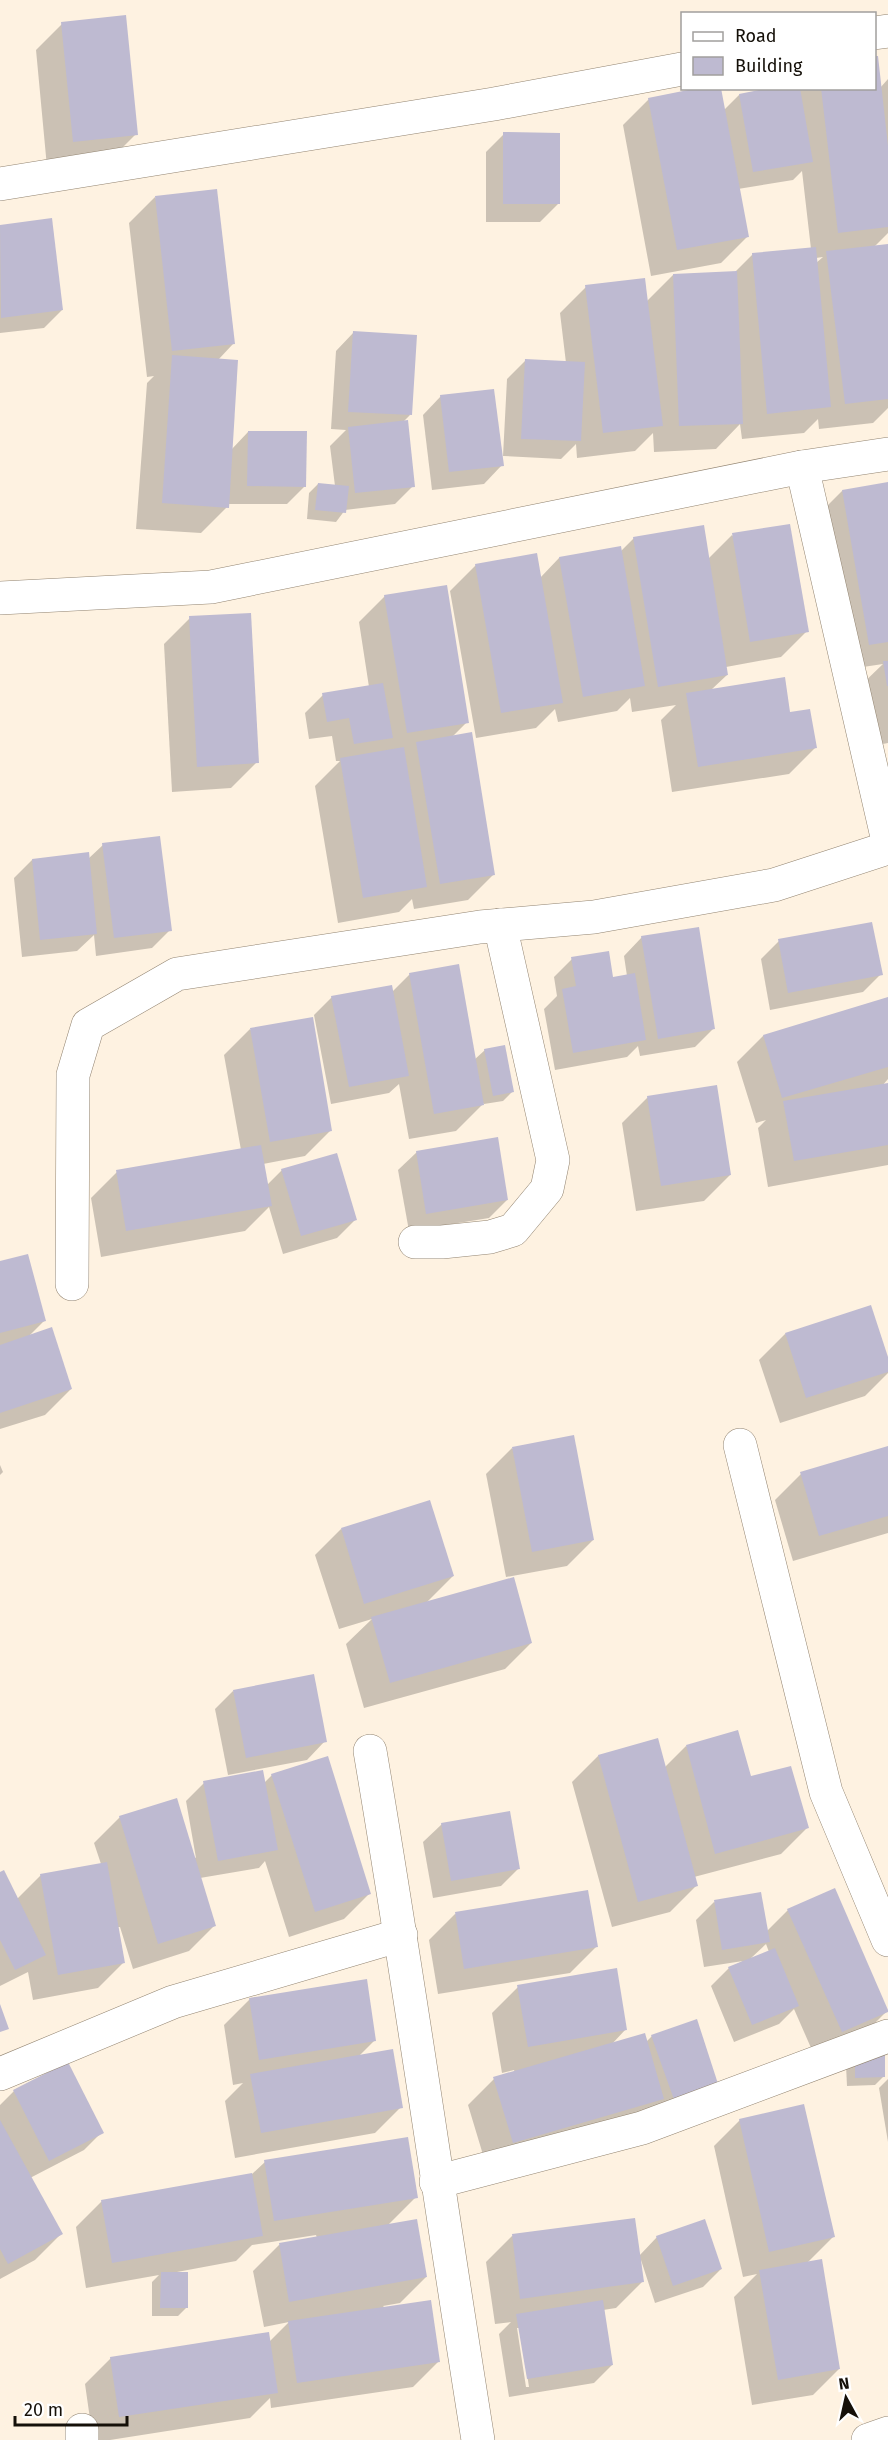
<svg xmlns="http://www.w3.org/2000/svg" width="888" height="2440" font-family="'Fira Sans',sans-serif">
  <style>
    .shadow { fill: #0003; fill-rule: evenodd }
    .building { fill: #bebad1 }
    .lines { fill: none; stroke-linecap: round; stroke-linejoin: round }
    .minor-casing { stroke: #928471; stroke-width: 34 }
    .minor { stroke: #fff; stroke-width: 33 }
  </style>
  <rect width="100%" height="100%" fill="#fef2e1"/>
  <g class="shadow">
    <polygon points="62,24 136,134 110,160 47,167 36,50"/>
    <path d="M 888,79 L 888,233 L 874,247 L 888,246 L 888,408 L 873,423 L 819,429 L 818,419 L 804,433 L 742,439 L 740,424 L 716,449 L 654,452 L 653,433 L 635,451 L 577,458 L 576,444 L 561,459 L 503,456 L 507,379 L 525,361 L 566,363 L 560,313 L 586,287 L 646,302 L 673,275 L 735,272 L 753,254 L 811,249 L 802,171 L 793,180 L 738,189 L 747,237 L 721,263 L 651,276 L 623,125 L 649,99 L 723,111 L 739,95 L 778,88 L 880,88 ZM 823,257 L 816,263 L 816,258 Z"/>
    <polygon points="504,134 558,204 540,222 486,222 486,152"/>
    <polygon points="155,197 233,344 218,360 231,450 248,432 305,486 287,504 227,504 227,507 201,533 136,529 147,383 154,376 147,377 129,223"/>
    <polygon points="50,220 62,310 44,328 0,333 0,227"/>
    <polygon points="354,332 410,415 403,422 413,486 395,504 345,510 336,522 307,519 309,493 318,484 335,486 330,446 346,430 331,429 336,351"/>
    <polygon points="441,396 502,465 484,484 432,490 423,415"/>
    <polygon points="888,483 888,743 867,747 857,689 883,664 843,670 816,517 842,491"/>
    <polygon points="732,535 807,631 781,657 726,667 727,675 711,690 789,714 815,748 789,774 672,792 661,720 676,705 632,712 630,698 617,711 558,722 555,709 536,728 476,738 450,591 476,565 540,578 559,558 620,552 634,538 708,559"/>
    <polygon points="385,596 467,722 452,737 494,874 468,900 414,909 412,899 399,912 338,923 315,786 340,761 336,761 332,736 309,739 305,713 323,695 369,687 359,622"/>
    <polygon points="190,618 257,762 231,788 172,792 164,644"/>
    <polygon points="103,845 170,930 152,948 96,956 94,935 77,951 22,957 14,878 32,860 88,859"/>
    <polygon points="642,937 713,1029 695,1047 640,1056 638,1046 627,1057 555,1070 544,1009 557,996 554,977 572,959 612,979 627,976 624,956"/>
    <polygon points="779,941 881,974 863,992 770,1010 761,959"/>
    <polygon points="410,974 474,1060 485,1050 512,1092 503,1101 484,1104 484,1103 456,1131 409,1139 399,1084 389,1093 331,1104 314,1015 332,997 392,992"/>
    <polygon points="888,998 888,1079 882,1086 888,1085 888,1165 768,1187 758,1128 766,1120 756,1123 737,1062 763,1036"/>
    <polygon points="250,1029 331,1130 305,1156 263,1164 267,1185 282,1170 355,1220 337,1238 283,1254 269,1207 245,1231 101,1257 91,1198 117,1172 241,1150 224,1055"/>
    <polygon points="648,1097 730,1175 704,1201 636,1211 622,1123"/>
    <polygon points="417,1152 507,1200 489,1218 409,1231 398,1170"/>
    <polygon points="0,1263 45,1320 28,1337 71,1389 45,1415 0,1429"/>
    <polygon points="785,1334 888,1362 888,1373 865,1396 780,1423 759,1360"/>
    <polygon points="512,1448 593,1540 567,1566 506,1577 486,1474"/>
    <polygon points="888,1448 888,1533 793,1561 775,1500 801,1474"/>
    <polygon points="0,1465 3,1472 0,1475"/>
    <polygon points="341,1529 453,1576 425,1604 531,1643 505,1669 364,1708 346,1644 372,1619 339,1629 315,1555"/>
    <polygon points="233,1691 325,1741 307,1760 228,1775 215,1709"/>
    <polygon points="686,1746 750,1778 807,1828 781,1854 694,1877 696,1886 670,1912 612,1927 572,1782 598,1756 664,1768"/>
    <polygon points="272,1775 370,1893 344,1919 289,1937 265,1861 259,1868 200,1878 215,1925 189,1951 133,1969 120,1927 118,1927 124,1962 98,1988 33,2000 28,1972 0,1986 0,1873 17,1899 41,1875 101,1864 94,1843 120,1817 196,1858 186,1801 204,1783 264,1783"/>
    <polygon points="442,1824 519,1868 501,1886 433,1898 423,1842"/>
    <path d="M 714,1902 L 766,1932 L 788,1910 L 887,2011 L 861,2037 L 815,2057 L 794,2009 L 779,2024 L 734,2042 L 711,1986 L 729,1968 L 743,1961 L 704,1967 L 696,1920 ZM 766,1944 L 769,1952 L 750,1959 Z"/>
    <polygon points="455,1914 596,1947 570,1973 438,1994 429,1940"/>
    <polygon points="518,1987 626,2029 611,2045 646,2042 652,2036 720,2092 487,2168 468,2105 494,2079 515,2073 514,2070 502,2073 492,2013"/>
    <polygon points="250,1999 375,2040 358,2057 401,2107 375,2133 235,2158 225,2101 243,2083 233,2085 224,2025"/>
    <polygon points="855,2056 884,2076 875,2085 847,2086 846,2065"/>
    <polygon points="67,2064 102,2132 84,2150 30,2178 61,2234 35,2260 0,2279 0,2105 14,2091"/>
    <polygon points="888,2079 888,2142 879,2088"/>
    <polygon points="740,2120 833,2237 807,2263 839,2369 813,2395 752,2405 734,2297 757,2274 743,2277 714,2146"/>
    <polygon points="265,2162 416,2197 388,2225 426,2277 400,2303 383,2306 439,2361 413,2387 271,2408 270,2398 250,2418 110,2440 93,2440 85,2384 111,2358 269,2342 289,2322 264,2327 253,2271 279,2245 317,2238 316,2235 252,2245 236,2261 177,2272 187,2307 178,2316 152,2316 152,2282 159,2275 86,2288 76,2227 102,2201 252,2174"/>
    <path d="M 512,2236 L 639,2256 L 657,2237 L 721,2269 L 703,2287 L 655,2303 L 641,2260 L 642,2282 L 616,2308 L 603,2310 L 612,2365 L 594,2383 L 509,2397 L 499,2334 L 511,2322 L 495,2324 L 486,2262 ZM 517,2328 L 520,2328 L 529,2387 L 526,2387 Z"/>
  </g>
  <g class="building">
    <polygon points="126,15 138,135 73,142 61,22"/>
    <polygon points="874,56 878,56 888,146 888,227 838,233 821,88 874,88"/>
    <polygon points="698,88 721,88 749,237 677,250 648,98"/>
    <polygon points="769,88 800,88 813,162 753,172 739,94"/>
    <polygon points="503,132 560,133 560,204 503,204"/>
    <polygon points="217,189 235,344 172,351 155,196"/>
    <polygon points="52,218 63,310 1,318 0,225"/>
    <polygon points="888,244 888,399 845,404 826,251"/>
    <polygon points="816,247 831,407 767,414 752,253"/>
    <polygon points="737,271 743,424 679,426 673,274"/>
    <polygon points="645,278 663,426 603,433 585,285"/>
    <polygon points="353,331 417,335 412,415 348,412"/>
    <polygon points="172,355 238,360 229,508 162,503"/>
    <polygon points="525,359 585,362 581,441 521,439"/>
    <polygon points="494,389 504,466 449,472 440,395"/>
    <polygon points="408,420 415,487 355,493 348,427"/>
    <polygon points="248,431 307,431 306,487 247,486"/>
    <polygon points="888,482 888,642 869,645 842,490"/>
    <polygon points="318,483 349,486 346,513 315,510"/>
    <polygon points="790,524 809,632 750,642 732,533"/>
    <polygon points="704,525 728,675 658,687 633,537"/>
    <polygon points="621,546 645,686 583,697 559,557"/>
    <polygon points="537,553 563,703 501,713 475,564"/>
    <polygon points="447,585 469,723 407,733 384,595"/>
    <polygon points="251,613 259,763 197,767 189,616"/>
    <polygon points="883,661 888,661 888,686 887,686"/>
    <polygon points="785,677 790,712 810,709 817,748 698,767 686,693"/>
    <polygon points="383,683 393,738 354,744 349,718 327,722 322,693"/>
    <polygon points="472,732 495,875 440,884 416,742"/>
    <polygon points="404,747 427,887 363,898 340,758"/>
    <polygon points="160,836 172,931 114,938 102,843"/>
    <polygon points="89,852 97,934 40,940 32,859"/>
    <polygon points="872,922 883,975 788,993 778,939"/>
    <polygon points="699,927 715,1029 658,1039 641,936"/>
    <polygon points="609,951 613,977 635,973 646,1040 573,1053 562,989 576,986 571,957"/>
    <polygon points="459,964 484,1105 434,1114 409,973"/>
    <polygon points="392,985 409,1076 349,1087 331,996"/>
    <polygon points="888,997 888,1067 782,1098 763,1035"/>
    <polygon points="313,1017 332,1131 270,1142 250,1028"/>
    <polygon points="505,1045 514,1092 493,1096 484,1049"/>
    <polygon points="888,1083 888,1145 794,1161 783,1101"/>
    <polygon points="717,1085 731,1175 661,1186 647,1096"/>
    <polygon points="498,1137 508,1200 426,1214 416,1151"/>
    <polygon points="261,1145 272,1206 126,1231 116,1170"/>
    <polygon points="337,1153 357,1220 301,1236 281,1169"/>
    <polygon points="28,1254 46,1321 0,1333 0,1261"/>
    <polygon points="871,1305 888,1357 888,1372 806,1398 785,1333"/>
    <polygon points="52,1327 72,1389 0,1413 0,1345"/>
    <polygon points="574,1435 594,1540 532,1552 512,1447"/>
    <polygon points="888,1446 888,1516 819,1536 800,1472"/>
    <polygon points="430,1500 454,1576 364,1604 341,1528"/>
    <polygon points="514,1577 532,1643 390,1683 371,1617"/>
    <polygon points="314,1674 327,1742 246,1758 233,1690"/>
    <polygon points="738,1730 751,1776 791,1766 809,1828 715,1854 686,1745"/>
    <polygon points="658,1738 698,1886 638,1902 598,1755"/>
    <polygon points="328,1756 371,1894 315,1912 271,1774"/>
    <polygon points="263,1770 278,1850 218,1861 203,1781"/>
    <polygon points="177,1798 216,1926 158,1944 119,1816"/>
    <polygon points="510,1811 520,1869 451,1881 441,1823"/>
    <polygon points="107,1862 125,1963 58,1975 40,1874"/>
    <polygon points="4,1870 46,1955 15,1970 0,1940 0,1872"/>
    <polygon points="835,1888 888,2010 888,2012 842,2032 787,1909"/>
    <polygon points="588,1890 598,1947 464,1969 455,1912"/>
    <polygon points="761,1892 770,1942 722,1950 714,1900"/>
    <polygon points="775,1948 799,2006 752,2025 728,1967"/>
    <polygon points="617,1968 627,2030 528,2047 517,1985"/>
    <polygon points="367,1979 376,2041 259,2060 249,1998"/>
    <polygon points="0,2004 9,2029 0,2032"/>
    <polygon points="697,2019 721,2093 677,2108 651,2035"/>
    <polygon points="645,2033 664,2099 513,2143 493,2077"/>
    <polygon points="393,2049 403,2108 261,2133 250,2074"/>
    <polygon points="885,2054 885,2077 855,2078 855,2055"/>
    <polygon points="68,2062 104,2133 49,2161 13,2090"/>
    <polygon points="804,2104 835,2237 769,2252 739,2119"/>
    <polygon points="0,2120 63,2234 8,2264 0,2249"/>
    <polygon points="408,2137 418,2198 274,2221 264,2160"/>
    <polygon points="252,2173 263,2236 112,2263 101,2200"/>
    <polygon points="635,2218 644,2282 520,2299 512,2234"/>
    <polygon points="417,2219 427,2277 289,2302 279,2243"/>
    <polygon points="705,2219 722,2269 673,2286 656,2236"/>
    <polygon points="822,2259 840,2369 778,2380 759,2270"/>
    <polygon points="161,2272 188,2272 188,2308 160,2308"/>
    <polygon points="431,2300 440,2362 297,2383 288,2321"/>
    <polygon points="603,2300 613,2365 527,2379 516,2314"/>
    <polygon points="269,2332 278,2393 119,2417 110,2357"/>
  </g>
  <g class="lines">
    <g class="minor-casing">
      <g id="minor">
        <polyline points="874,33 888,31"/>
        <polyline points="0,184 494,104 682,69"/>
        <polyline points="802,467 888,841"/>
        <polyline points="0,598 211,587 802,467 888,454"/>
        <polyline points="415,1242 442,1242 490,1237 513,1230 547,1189 553,1160 500,925"/>
        <polyline points="72,1284 73,1075 88,1025 177,974 480,927 594,917 774,885 888,848"/>
        <polyline points="740,1445 826,1792 888,1940"/>
        <path d="M 370,1751 C 409,1980 441,2210 478,2440"/>
        <polyline points="0,2074 173,2002 401,1935"/>
        <polyline points="436,2182 642,2128 888,2036"/>
        <polyline points="82,2440 82,2430"/>
        <polyline points="868,2440 888,2433"/>
      </g>
    </g>
    <use href="#minor" class="minor"/>
  </g>
  <rect x="681" y="12" width="195" height="78" fill="#ffffff" stroke="#a19f9d" stroke-width="1.5"/>
  <rect x="693" y="32" width="30" height="9" fill="#ffffff" stroke="#a19f9d" stroke-width="1.5"/>
  <text x="735" y="42" font-size="18" fill="#151009">Road</text>
  <rect x="693" y="57" width="30" height="18" fill="#bebad1" stroke="#a19f9d" stroke-width="1.5"/>
  <text x="735" y="72" font-size="18" fill="#151009">Building</text>
  <g transform="translate(846 2398) rotate(352)" stroke="#ffffff" stroke-width="4.5" paint-order="stroke">
  <path d="M0-4.5L10 22L0 15L-10 22Z" fill="#151009"/>
  <text y="-9" font-size="16" font-weight="bold" text-anchor="middle" fill="#151009">N</text>
  </g>
  <path d="M15 2416v9h112v-9" fill="none" stroke="#151009" stroke-width="3"/>
  <text x="24" y="2416" font-size="18" fill="#151009" stroke="#ffffff" stroke-width="4.5" paint-order="stroke">20 m</text>
</svg>
